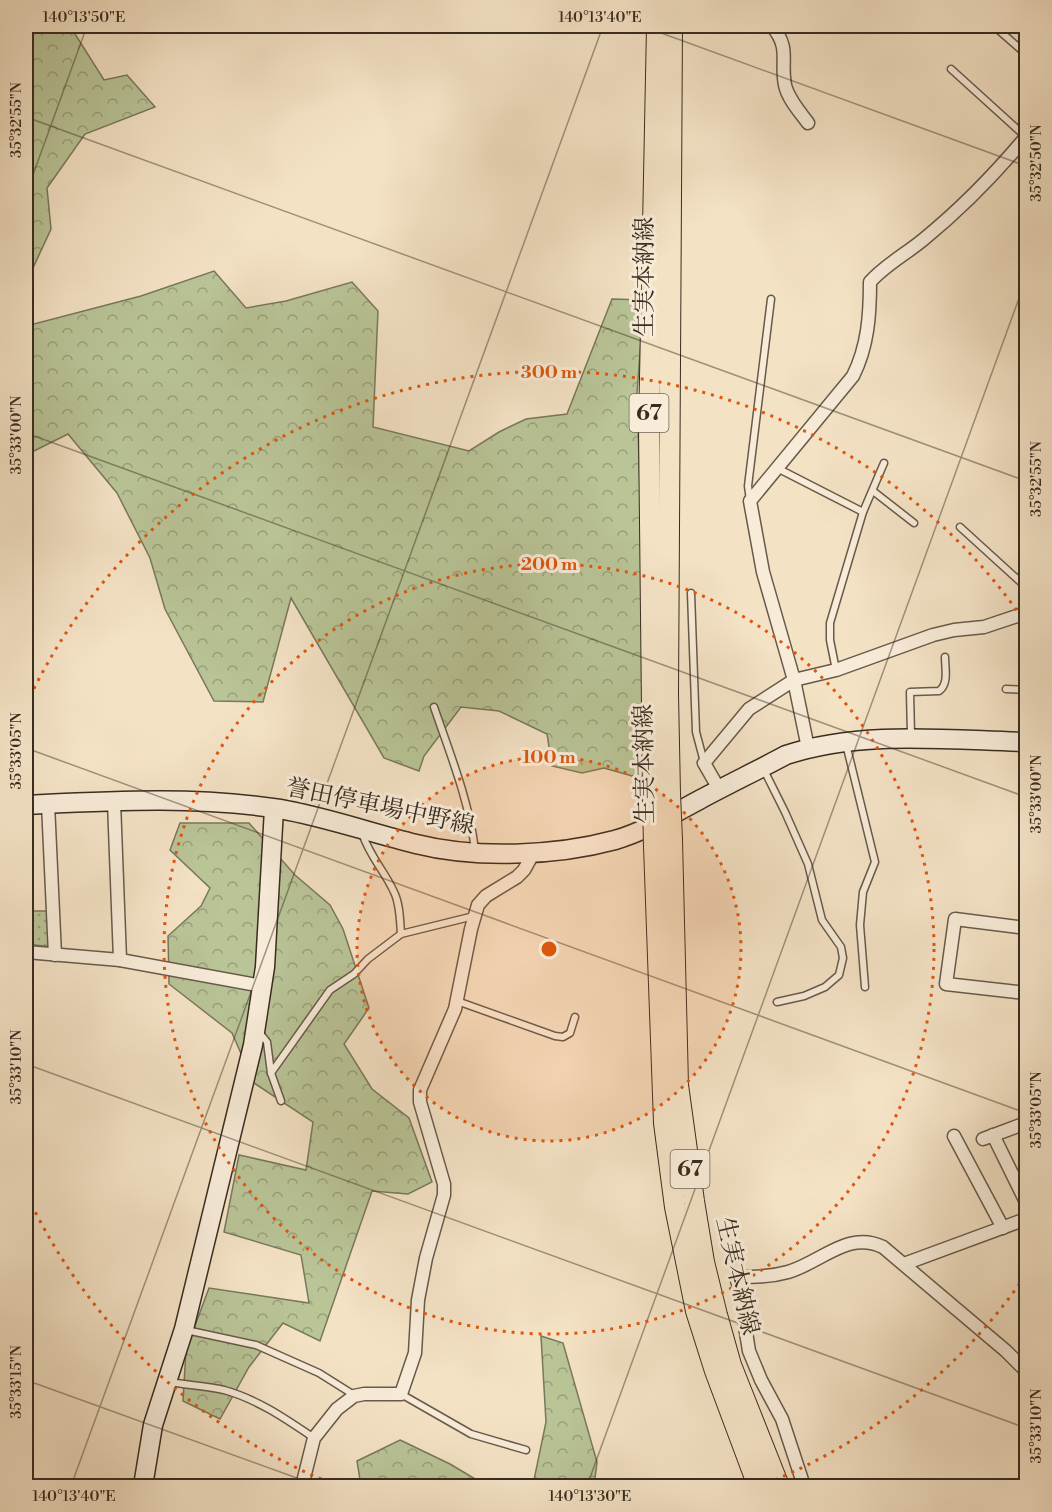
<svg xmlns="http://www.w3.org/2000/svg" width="1052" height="1512" font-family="'Libre Bodoni','Noto Serif JP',serif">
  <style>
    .green { fill: url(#green-dots); stroke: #78785c; stroke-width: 1.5 }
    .forest { fill: url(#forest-crowns); stroke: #78785c; stroke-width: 1.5 }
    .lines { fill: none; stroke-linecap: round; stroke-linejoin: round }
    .lane-casing { stroke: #675a49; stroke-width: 9 }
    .street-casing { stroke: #675a49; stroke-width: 15 }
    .secondary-casing { stroke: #382c20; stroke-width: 21 }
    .primary-casing { stroke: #382c20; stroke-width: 22 }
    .lane { stroke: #f8ecd9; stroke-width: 6 }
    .street { stroke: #f8ecd9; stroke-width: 12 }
    .secondary { stroke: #f8ecd9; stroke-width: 18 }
    .primary { stroke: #f4e2c5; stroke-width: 20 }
    .primary-bridge-casing { stroke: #382c20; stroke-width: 22; stroke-linecap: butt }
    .primary-bridge { stroke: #f4e2c5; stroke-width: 20 }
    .ticks { fill: none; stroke: #382c20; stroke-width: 1.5; stroke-opacity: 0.45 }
    .ring { fill: none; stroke: #df570d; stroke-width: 3; stroke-dasharray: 3 6 }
    .labels { text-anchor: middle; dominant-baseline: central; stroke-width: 6; stroke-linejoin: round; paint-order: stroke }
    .shield { fill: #f8ecd9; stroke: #726658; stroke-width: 1.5 }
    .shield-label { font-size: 22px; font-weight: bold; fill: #382c20 }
    .street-label { font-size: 24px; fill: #382c20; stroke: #f8ecd9 }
    .centre { fill: #df570d; stroke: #f8ecd9; stroke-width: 3 }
    .ring-label { font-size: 18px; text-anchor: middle; font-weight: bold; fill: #df570d; stroke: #f8ecd9; stroke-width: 6; stroke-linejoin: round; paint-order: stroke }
    .neatline { fill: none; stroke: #382c20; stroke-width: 2 }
    .ticks-label { font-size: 15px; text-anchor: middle; fill: #382c20 }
  </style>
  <defs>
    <pattern id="green-dots" width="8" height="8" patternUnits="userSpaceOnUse" patternTransform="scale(1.5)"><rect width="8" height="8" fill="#b9c497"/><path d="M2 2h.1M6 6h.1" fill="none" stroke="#979f7b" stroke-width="1.8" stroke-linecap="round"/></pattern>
    <pattern id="forest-crowns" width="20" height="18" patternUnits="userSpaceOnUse" patternTransform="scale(1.5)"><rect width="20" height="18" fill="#b9c497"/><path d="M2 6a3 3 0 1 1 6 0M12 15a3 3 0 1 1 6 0" fill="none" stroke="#979f7b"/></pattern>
  </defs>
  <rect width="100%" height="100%" fill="#f4e2c5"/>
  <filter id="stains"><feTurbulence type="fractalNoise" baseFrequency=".00333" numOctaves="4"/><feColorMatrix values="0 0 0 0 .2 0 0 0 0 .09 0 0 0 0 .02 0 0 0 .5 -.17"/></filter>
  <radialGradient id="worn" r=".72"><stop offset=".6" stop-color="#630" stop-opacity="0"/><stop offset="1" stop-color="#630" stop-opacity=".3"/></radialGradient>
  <polygon class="green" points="26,911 51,911 52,947 26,944"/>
  <g class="forest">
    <polygon points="26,26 70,26 104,80 127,75 155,107 85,134 47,188 51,229 32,270 26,271"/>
    <polygon points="214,271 246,308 286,301 352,282 378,311 373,427 469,451 499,432 526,419 567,414 612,299 644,300 637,393 645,661 657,783 604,768 582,773 552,766 547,734 499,711 461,707 424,756 419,771 384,758 291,598 263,702 214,701 165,609 150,558 117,493 68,434 26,455 26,326 141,296"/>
    <polygon points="180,823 249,823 295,875 330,905 343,929 369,1008 344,1044 372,1089 409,1118 432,1182 408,1194 372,1191 320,1341 283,1323 249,1367 220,1419 183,1401 186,1350 209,1288 309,1303 301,1255 224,1232 239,1155 306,1170 313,1122 254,1083 232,1033 169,984 168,936 201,906 210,888 170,850"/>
    <polygon points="541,1336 563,1343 597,1462 594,1486 521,1486 534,1480 546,1422"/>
    <polygon points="400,1440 450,1464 487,1486 361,1486 357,1461"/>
  </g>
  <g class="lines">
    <g class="lane-casing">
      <g id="lane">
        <polyline points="994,26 1026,54"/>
        <polyline points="951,69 1026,137"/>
        <polyline points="777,468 863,512"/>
        <polyline points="873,491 914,523"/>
        <polyline points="750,500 748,486 771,299"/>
        <polyline points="960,527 1026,587"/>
        <polyline points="691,593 696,732 704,762"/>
        <polyline points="836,670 830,640 830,623 863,512 884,463"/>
        <polyline points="1006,689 1026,690"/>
        <path d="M 434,707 C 450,754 469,800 475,850"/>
        <path d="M 911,735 L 910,692 L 939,691 C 949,684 945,668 945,657"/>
        <polyline points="846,744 875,862 863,892 860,925 865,987"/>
        <polyline points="764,770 785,812 808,864 822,920 841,947 843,958 839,975 825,987 804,996 777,1002"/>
        <path d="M 362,833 C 370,857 384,870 394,892 C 400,904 400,921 401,934"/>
        <polyline points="457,1001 555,1036 563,1037 570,1033 575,1017"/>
        <polyline points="259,1032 267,1042 271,1073 281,1101"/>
        <polyline points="271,1073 330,990 354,974 368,959 401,934 474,916"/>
        <polyline points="186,1330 256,1345 319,1373 354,1395"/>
        <path d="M 169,1382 C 187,1385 206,1386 224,1390 C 257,1399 286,1419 314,1438"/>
        <polyline points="401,1394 471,1434 526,1450"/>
      </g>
    </g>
    <g class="street-casing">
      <g id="street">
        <path d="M 772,26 C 791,49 780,60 785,85 C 788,99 800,112 808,123"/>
        <path d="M 808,748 L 794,680 L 763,572 L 750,501 L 853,376 C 868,346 870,315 870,282 C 885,265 906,254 924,239 C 962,208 995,174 1026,137"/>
        <polyline points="719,789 704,763 749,709 794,680 836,670 933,635 954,630 984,627 1026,613"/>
        <polyline points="114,802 120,960"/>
        <polyline points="48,804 55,955"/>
        <polyline points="1026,928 955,919 946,984 1026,993"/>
        <polyline points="26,952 120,960 262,986"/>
        <polyline points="993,1135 1026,1202"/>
        <polyline points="954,1136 1003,1228"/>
        <polyline points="983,1139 1026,1123"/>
        <polyline points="904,1264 1026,1219"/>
        <polyline points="302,1486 314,1438 337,1409 354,1396 364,1394 401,1394 415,1353 418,1300 426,1258 444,1195 444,1184 420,1102 420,1090 455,1009 471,929 478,905 486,896 517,877 524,870 534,852"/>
        <path d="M 804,1486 L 782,1419 L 761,1380 L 749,1351 L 745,1326 L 745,1306 L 736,1277 C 754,1277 770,1277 788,1272 C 822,1262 848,1230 883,1247 L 1006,1351 L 1026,1371"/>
      </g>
    </g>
    <g class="secondary-casing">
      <g id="secondary">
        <path d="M 26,805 C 111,801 195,796 280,809 C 326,817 371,833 416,844 C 476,859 556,856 615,840 C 646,831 673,814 701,799 C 729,784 758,770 786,755 C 862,730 947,740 1026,742"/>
        <polyline points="143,1486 153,1425 184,1329 253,1045 265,967 274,809"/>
      </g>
    </g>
    <g class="primary-casing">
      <g id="primary">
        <polyline points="670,794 668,694 672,26"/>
        <polyline points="653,801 649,428 657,26"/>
        <polyline points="672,840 678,1085 694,1201 704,1262 717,1315 731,1365 779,1486"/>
        <polyline points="654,846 664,1123 675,1207 696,1311 715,1371 758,1486"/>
      </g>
    </g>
    <use href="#lane" class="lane"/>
    <use href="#street" class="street"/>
    <use href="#secondary" class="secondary"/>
    <use href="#primary" class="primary"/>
    <g class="primary-bridge-casing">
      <g id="primary-bridge">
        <polyline points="670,794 672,840"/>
        <polyline points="653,801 654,846"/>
      </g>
    </g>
    <use href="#primary-bridge" class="primary-bridge"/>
  </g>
  <path class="ticks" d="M 642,26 L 1026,166M 26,117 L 1026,481M 26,194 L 87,26M 26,433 L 1026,797M 26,748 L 1026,1113M 26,1064 L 1026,1428M 26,1380 L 319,1486M 71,1486 L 603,26M 587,1486 L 1026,279"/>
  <circle cx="549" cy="949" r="192" fill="#df570d" fill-opacity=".12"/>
  <g class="ring">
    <circle cx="549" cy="949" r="192"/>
    <circle cx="549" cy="949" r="385"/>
    <path d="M1025 1276A577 577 0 0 1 760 1486M338 1486A577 577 0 0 1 26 1193M26 705A577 577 0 0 1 1025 622"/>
  </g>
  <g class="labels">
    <g class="shield">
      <rect x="629.5" y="394" width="39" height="38" rx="4.5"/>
      <rect x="670.5" y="1150" width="39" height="38" rx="4.5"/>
    </g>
    <g class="shield-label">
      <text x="649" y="413">67</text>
      <text x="690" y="1169">67</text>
    </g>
    <g class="street-label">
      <text transform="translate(645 277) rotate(-90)">生実本納線</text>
      <text transform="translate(645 764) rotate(-91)">生実本納線</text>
      <text transform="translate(380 807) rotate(12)">誉田停車場中野線</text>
      <text transform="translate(737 1276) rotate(77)">生実本納線</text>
    </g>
  </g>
  <circle cx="549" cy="949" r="9" class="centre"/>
  <g class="ring-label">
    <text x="549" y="378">300 m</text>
    <text x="549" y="570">200 m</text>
    <text x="549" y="763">100 m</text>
  </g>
  <rect width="1052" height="1512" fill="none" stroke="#f4e2c5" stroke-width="66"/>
  <rect x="33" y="33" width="986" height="1446" class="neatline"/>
  <g class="ticks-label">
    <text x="84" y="22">140°13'50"E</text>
    <text x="600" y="22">140°13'40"E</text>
    <text transform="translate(16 120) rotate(-90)" y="5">35°32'55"N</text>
    <text transform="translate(1036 163) rotate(-90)" y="5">35°32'50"N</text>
    <text transform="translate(16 435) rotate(-90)" y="5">35°33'00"N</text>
    <text transform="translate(1036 479) rotate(-90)" y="5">35°32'55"N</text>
    <text transform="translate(16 751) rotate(-90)" y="5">35°33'05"N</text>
    <text transform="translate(1036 794) rotate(-90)" y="5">35°33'00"N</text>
    <text transform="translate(16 1067) rotate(-90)" y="5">35°33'10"N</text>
    <text transform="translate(1036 1110) rotate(-90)" y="5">35°33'05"N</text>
    <text transform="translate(16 1382) rotate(-90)" y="5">35°33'15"N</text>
    <text transform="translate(1036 1426) rotate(-90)" y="5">35°33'10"N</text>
    <text x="74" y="1501">140°13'40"E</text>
    <text x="590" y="1501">140°13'30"E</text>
  </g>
  <rect width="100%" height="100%" filter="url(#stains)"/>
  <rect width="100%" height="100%" fill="url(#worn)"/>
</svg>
